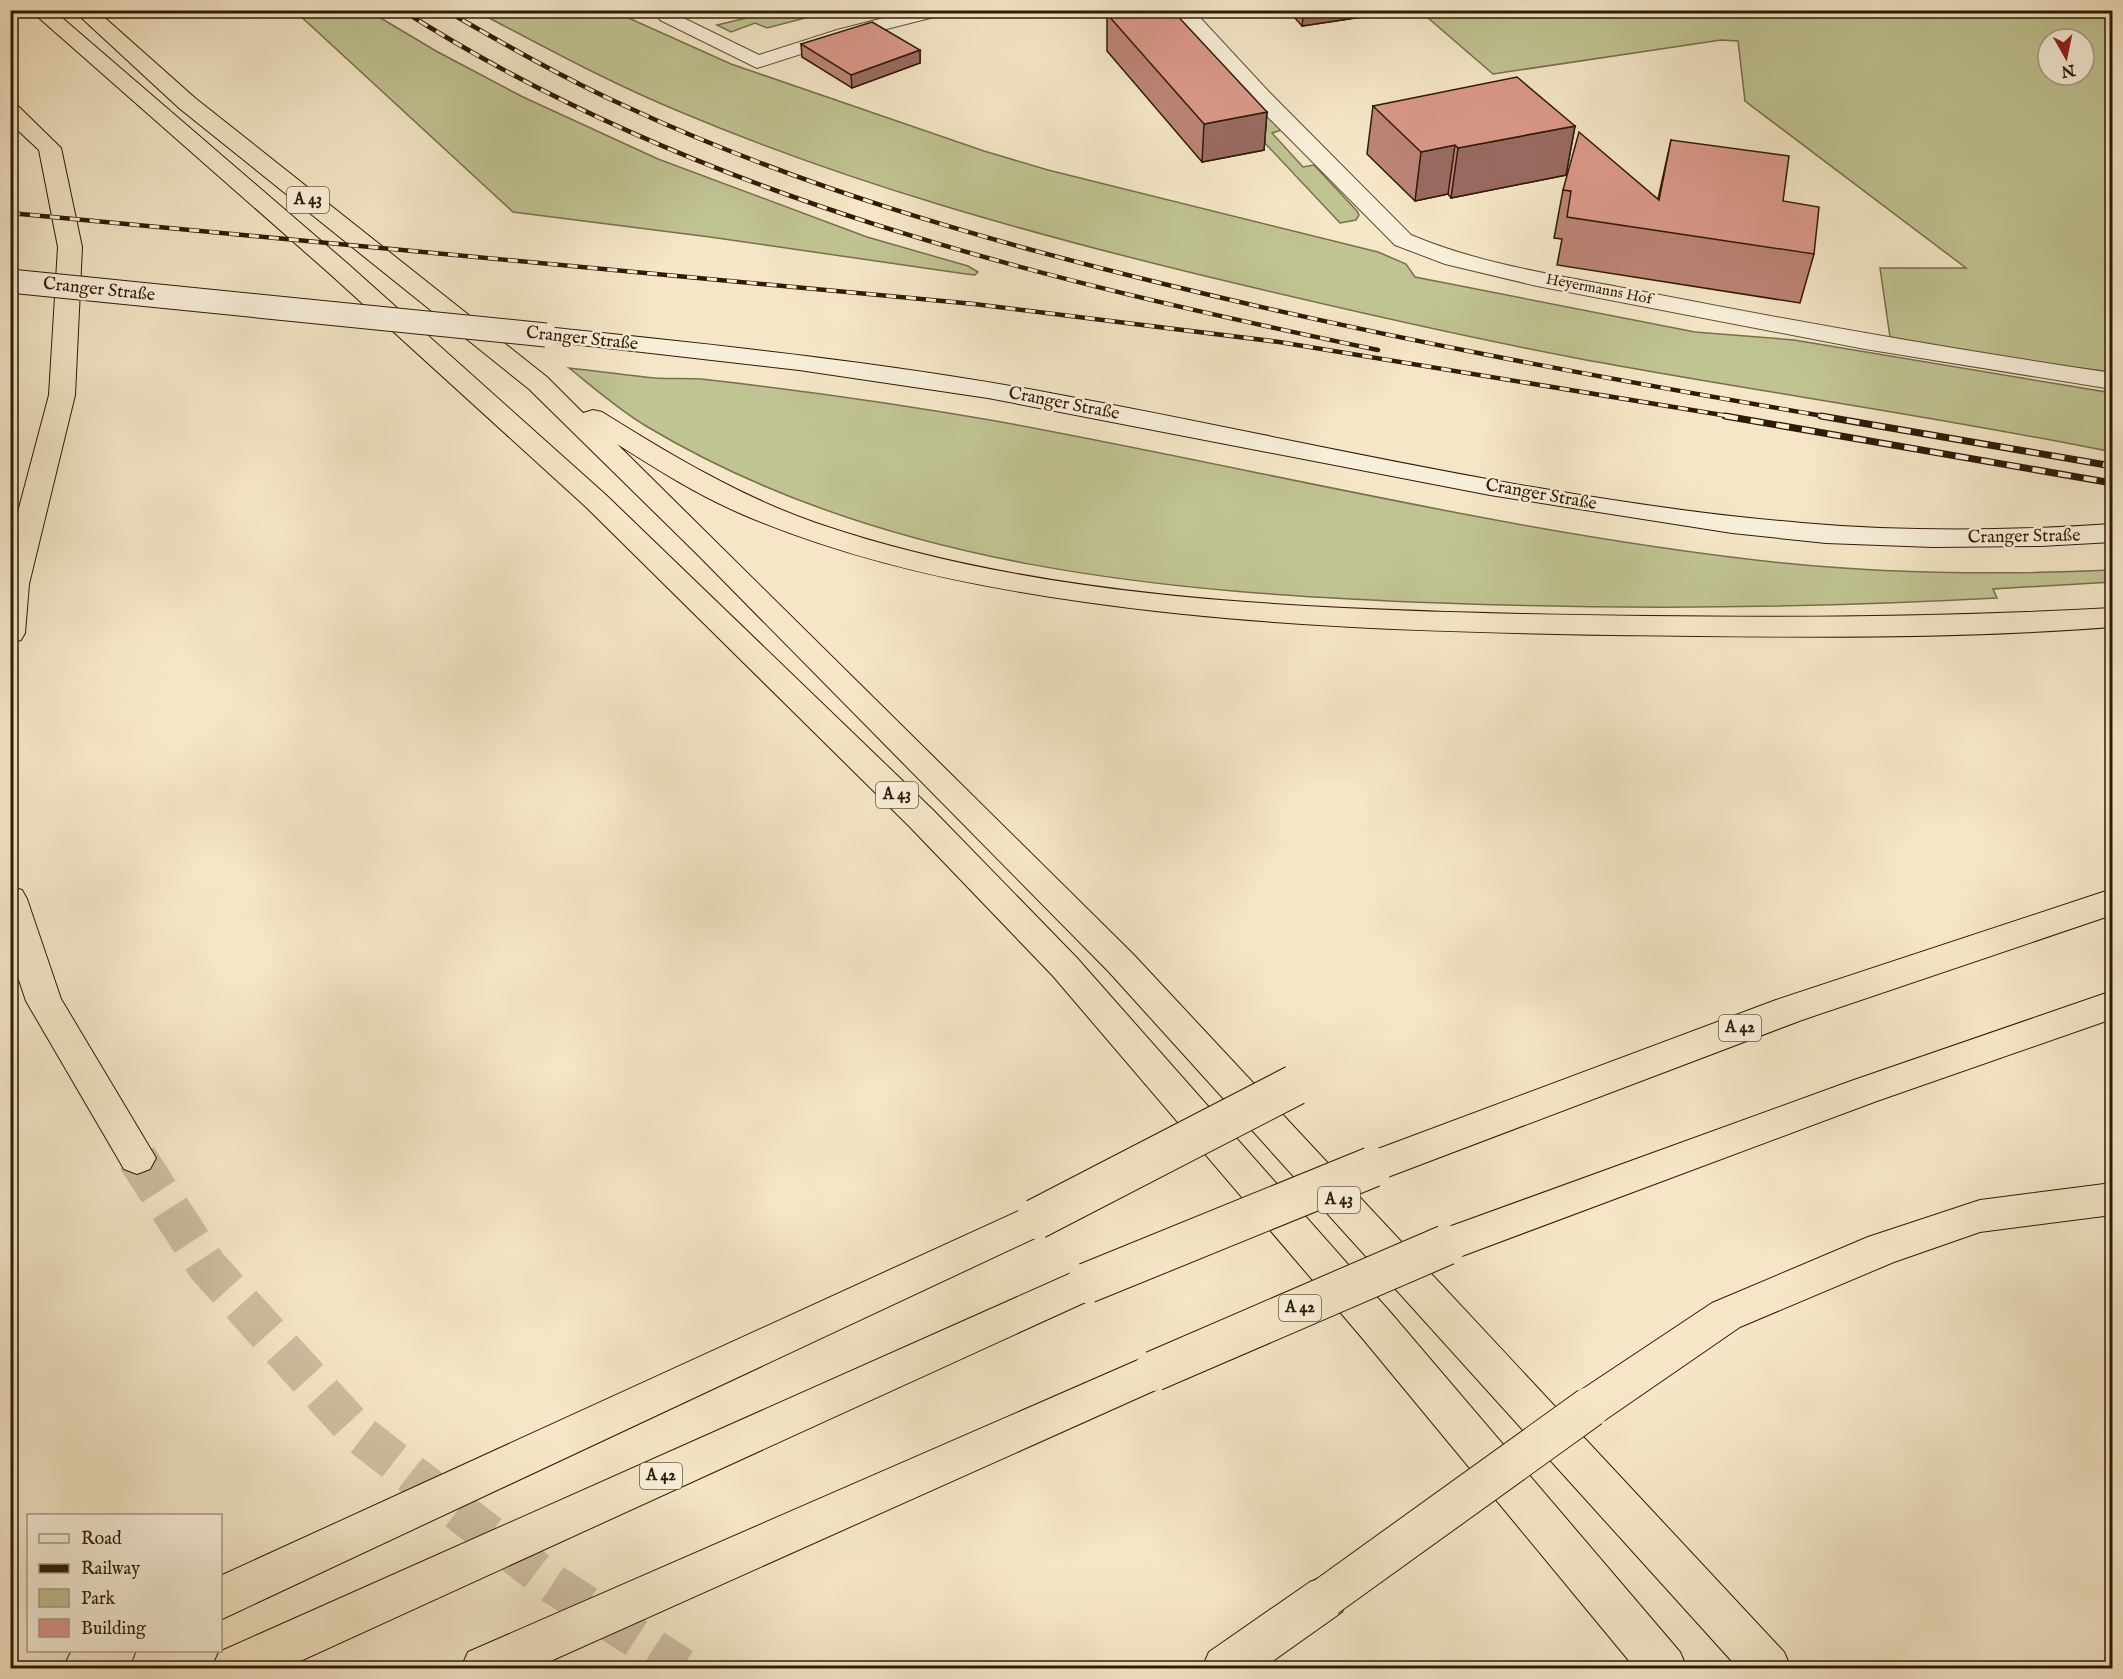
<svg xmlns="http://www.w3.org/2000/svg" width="2123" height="1679" font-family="'IM FELL English',serif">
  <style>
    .green { fill: #c0c392; stroke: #786e4c; stroke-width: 1.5; fill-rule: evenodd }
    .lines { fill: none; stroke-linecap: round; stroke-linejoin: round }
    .highway-tunnel { stroke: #cdbda0; stroke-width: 40; stroke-dasharray: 40 20; stroke-linecap: butt }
    .lane-casing { stroke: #604d36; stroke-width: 2 }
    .street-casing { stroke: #604d36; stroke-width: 2 }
    .secondary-casing { stroke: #2f1a06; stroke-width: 2 }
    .highway-casing { stroke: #2f1a06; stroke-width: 2 }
    .path { stroke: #2f1a06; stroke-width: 3; stroke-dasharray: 1 2; stroke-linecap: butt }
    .lane { fill: #f8efda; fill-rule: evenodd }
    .street { fill: #f8efda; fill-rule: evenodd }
    .secondary { fill: #f8efda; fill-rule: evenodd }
    .highway { fill: #f4e6c6; fill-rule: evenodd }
    .rail-far1-casing { stroke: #2f1a06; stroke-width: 4.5 }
    .rail-casing { stroke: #2f1a06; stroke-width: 7 }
    .rail-far1 { stroke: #f8efda; stroke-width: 3; stroke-dasharray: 10; stroke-linecap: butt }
    .rail { stroke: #f8efda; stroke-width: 4.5; stroke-dasharray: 13; stroke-linecap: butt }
    .secondary-bridge-casing { stroke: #2f1a06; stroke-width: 25; stroke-linecap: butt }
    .highway-bridge-casing { stroke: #2f1a06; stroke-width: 42; stroke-linecap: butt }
    .secondary-bridge { stroke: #f8efda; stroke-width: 23 }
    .highway-bridge { stroke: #f4e6c6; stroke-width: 40 }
    .wall { fill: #bc8477; stroke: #2f1a06; stroke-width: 1.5 }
    .shaded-wall { fill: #996b61; stroke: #2f1a06; stroke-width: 1.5 }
    .building { fill: #db998a; stroke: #2f1a06; stroke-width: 1.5 }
    .labels { text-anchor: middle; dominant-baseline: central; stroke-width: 5; stroke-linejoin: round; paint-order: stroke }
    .far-street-label { font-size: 15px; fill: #2f1a06; stroke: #f8efda }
    .shield { fill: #f8efda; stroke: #6b5a46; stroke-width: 1.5 }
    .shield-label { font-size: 16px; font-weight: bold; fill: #2f1a06 }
    .street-label { font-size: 18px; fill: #2f1a06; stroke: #f8efda }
  </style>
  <rect width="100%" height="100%" fill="#f4e6c6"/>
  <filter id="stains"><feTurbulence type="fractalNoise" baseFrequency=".00333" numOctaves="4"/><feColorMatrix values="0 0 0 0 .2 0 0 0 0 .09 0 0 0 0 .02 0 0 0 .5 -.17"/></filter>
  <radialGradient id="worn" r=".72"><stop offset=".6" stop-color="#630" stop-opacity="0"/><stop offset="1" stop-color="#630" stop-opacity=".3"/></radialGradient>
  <g class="green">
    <polygon points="780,10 832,11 767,28 755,23 731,32 717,25"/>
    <polygon points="295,11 369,11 436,51 523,97 658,159 867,237 968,266 978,272 975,275 966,274 710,237 513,212"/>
    <path d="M 476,11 L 613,11 L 731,64 L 984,151 L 1048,170 L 1378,252 L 1406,264 L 1415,277 L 1695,332 L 1794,340 L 2112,393 L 2112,452 C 1936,416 1758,392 1581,359 C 1455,335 1330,306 1205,276 C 1028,233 852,184 683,113 C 612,84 544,47 476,11 Z"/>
    <path d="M 1420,11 L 2112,11 L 2112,372 L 2011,360 L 1890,337 L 1880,268 L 1966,268 L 1745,101 L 1738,41 L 1721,40 L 1493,74 ZM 2048,39 L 2084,39 L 2084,75 L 2048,75 Z"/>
    <polygon points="1259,106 1282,130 1272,133 1303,167 1314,165 1357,211 1359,215 1356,220 1340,223 1247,124"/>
    <path d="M 569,368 C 598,371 626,375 655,378 C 670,379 686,378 701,379 C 800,390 899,404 996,421 C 1259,469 1518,535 1783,563 C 1893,574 2003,575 2112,570 L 2112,582 L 1993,589 L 1997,598 C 1812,608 1626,610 1441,603 C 1170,593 884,569 646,426 C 619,410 594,388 569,368 Z"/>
  </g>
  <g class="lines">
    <polyline class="highway-tunnel" points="137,1158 207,1266 358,1433 550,1582 682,1668"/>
    <g class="lane-casing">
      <polygon id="lane" points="667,10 759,55 837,30 915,10 948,10 946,14 851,38 757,68 660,20 658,16 660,12"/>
    </g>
    <g class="street-casing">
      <path id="street" d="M 1171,10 L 1193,10 L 1269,92 L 1411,235 C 1487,267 1570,277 1650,293 C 1803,323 1957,350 2112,373 L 2112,389 L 1865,349 L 1537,286 L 1445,264 L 1395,245 L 1253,102 Z"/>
    </g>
    <g class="secondary-casing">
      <path id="secondary" d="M 546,327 C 715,345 884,362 1050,393 C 1299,439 1551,502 1802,523 C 1905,532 2009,531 2112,524 L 2112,542 L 2041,546 L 1933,547 L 1826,543 L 1732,533 L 1490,495 L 988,398 L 799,370 L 537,340 L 533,335 L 537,330 Z"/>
    </g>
    <g class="highway-casing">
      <g id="highway">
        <polygon points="30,10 53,10 348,264 606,495 933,810 1077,958 1391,1313 1680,1652 1687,1668 1635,1668 1363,1339 1053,976 909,826 586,507 330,274"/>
        <path d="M 73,10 L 96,10 L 195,98 L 547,377 L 583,413 L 593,410 L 602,412 C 671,455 739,496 816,523 C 1038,599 1289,608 1522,614 C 1719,618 1916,619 2112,608 L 2112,627 C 1947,640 1779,637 1613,635 C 1437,632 1260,627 1085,602 C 969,586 852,561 744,515 C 699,496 658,470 617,444 L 1133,954 L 1784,1652 L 1791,1668 L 1738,1668 L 1109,972 L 697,554 L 529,389 L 179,108 Z"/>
        <polygon points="10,105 18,106 61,148 82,247 75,395 29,584 25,633 21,640 10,643 10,542 49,395 58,247 39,150 10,123"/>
        <polygon points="10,887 22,890 27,899 61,999 156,1158 150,1169 137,1174 124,1169 26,1001 10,953"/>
        <polygon points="2112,889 2112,915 1802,1020 1372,1183 1359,1178 1353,1167 1359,1156 1776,1000"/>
        <polygon points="2112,991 2112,1019 1877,1101 1446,1262 1432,1257 1426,1245 1432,1233 1851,1081"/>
        <polygon points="2112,1183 2112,1215 1980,1232 1894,1262 1740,1327 1605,1420 1590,1426 1575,1420 1569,1407 1575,1394 1712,1303 1868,1237 1980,1200"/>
        <polygon points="1036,1203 1050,1207 1055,1219 1050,1231 220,1620 220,1576"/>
        <polygon points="1087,1266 1101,1271 1107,1283 1101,1295 285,1668 212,1668 219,1652"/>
        <polygon points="1154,1353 1169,1358 1175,1371 1169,1384 535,1668 461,1668 468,1652"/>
        <polygon points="1326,1575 1342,1582 1348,1597 1342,1612 1263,1668 1202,1668 1209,1652 1310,1582"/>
        <polygon points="72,1650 136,1650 130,1666 126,1668 63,1668"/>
      </g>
    </g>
    <polyline class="path" points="1237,13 1250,10"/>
    <use href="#lane" class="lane"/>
    <use href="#street" class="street"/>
    <use href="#secondary" class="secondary"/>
    <use href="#highway" class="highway"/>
    <g class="rail-far1-casing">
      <g id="rail-far1">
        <path d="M 402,10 C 694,197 1042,280 1378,350"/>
        <path d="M 445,10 C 504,44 563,78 625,106 C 797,186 980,239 1164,284 C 1384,338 1607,379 1829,417"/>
        <polyline points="10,213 974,304 1279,342 1734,417"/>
      </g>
    </g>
    <g class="rail-casing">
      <g id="rail">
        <polyline points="1725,416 2112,483"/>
        <polyline points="1821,416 2112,466"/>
      </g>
    </g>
    <use href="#rail-far1" class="rail-far1"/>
    <use href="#rail" class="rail"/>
    <g class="secondary-bridge-casing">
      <polyline id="secondary-bridge" points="10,281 546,335"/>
    </g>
    <g class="highway-bridge-casing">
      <g id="highway-bridge">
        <polyline points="1036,1219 1295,1085"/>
        <polyline points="1087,1283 1372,1167"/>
        <polyline points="1154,1371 1446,1245"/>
        <polyline points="1326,1597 1590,1407"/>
      </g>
    </g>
    <use href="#secondary-bridge" class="secondary-bridge"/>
    <use href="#highway-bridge" class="highway-bridge"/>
  </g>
  <g class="wall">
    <polygon points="1288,10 1369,10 1368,16 1302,26"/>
    <polygon points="1107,14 1267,112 1264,150 1202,162 1107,51"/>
    <polygon points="801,44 920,50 920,63 852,88 802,57"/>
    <polygon points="1373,106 1575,126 1566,175 1451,198 1448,194 1415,201 1367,154"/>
    <polygon points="1671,140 1783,201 1814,254 1800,303 1557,265 1562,239 1554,238 1563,190 1658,199"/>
  </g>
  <g class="shaded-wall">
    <polygon points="1304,10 1369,10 1368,16 1302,26"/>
    <polygon points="920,50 920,63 852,88 851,75"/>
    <polygon points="1267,112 1264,150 1202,162 1204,124"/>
    <polygon points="1575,126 1566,175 1451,198 1458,148"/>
    <polygon points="1455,145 1448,194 1415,201 1421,152"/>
  </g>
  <g class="building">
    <polygon points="1128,10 1172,10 1267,112 1204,124 1107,14"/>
    <polygon points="872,22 920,50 851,75 801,44"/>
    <polygon points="1517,77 1575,126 1458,148 1455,145 1421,152 1373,106"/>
    <polygon points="1579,132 1659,200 1671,140 1789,156 1783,201 1819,207 1814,254 1567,217 1571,191 1563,190"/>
  </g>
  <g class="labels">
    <g class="far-street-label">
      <text transform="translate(1599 289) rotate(11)">Heyermanns Hof</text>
    </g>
    <g class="shield">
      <rect x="287" y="187" width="42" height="26" rx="4.5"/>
      <rect x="876" y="782" width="42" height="26" rx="4.5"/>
      <rect x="1719" y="1015" width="42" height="26" rx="4.5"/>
      <rect x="1318" y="1187" width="42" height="26" rx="4.5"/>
      <rect x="1279" y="1295" width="42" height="26" rx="4.5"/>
      <rect x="640" y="1463" width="42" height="26" rx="4.5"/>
    </g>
    <g class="shield-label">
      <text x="308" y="200">A 43</text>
      <text x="897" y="795">A 43</text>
      <text x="1740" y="1028">A 42</text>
      <text x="1339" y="1200">A 43</text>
      <text x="1300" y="1308">A 42</text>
      <text x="661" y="1476">A 42</text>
    </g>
    <g class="street-label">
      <text transform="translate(99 290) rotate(6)">Cranger Straße</text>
      <text transform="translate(582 339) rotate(6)">Cranger Straße</text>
      <text transform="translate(1064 404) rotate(11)">Cranger Straße</text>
      <text transform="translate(1541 495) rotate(10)">Cranger Straße</text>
      <text transform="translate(2024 537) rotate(-1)">Cranger Straße</text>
    </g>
  </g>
  <rect width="2123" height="1679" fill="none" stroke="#f4e6c6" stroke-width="36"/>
  <rect x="12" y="12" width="2099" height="1655" fill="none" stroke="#2f1a06" stroke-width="3"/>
  <rect x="18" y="18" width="2087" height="1643" fill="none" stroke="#2f1a06" stroke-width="1.5"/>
  <rect x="27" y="1514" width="195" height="138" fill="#f8efda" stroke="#a89a85" stroke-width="1.5"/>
  <rect x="39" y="1534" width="30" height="9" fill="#f8efda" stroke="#a89a85" stroke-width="1.5"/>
  <text x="81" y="1544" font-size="18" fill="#2f1a06">Road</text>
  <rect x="39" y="1564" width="30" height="9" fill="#2f1a06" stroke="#a89a85" stroke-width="1.5"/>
  <text x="81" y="1574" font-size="18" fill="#2f1a06">Railway</text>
  <rect x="39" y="1589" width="30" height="18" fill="#c0c392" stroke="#a89a85" stroke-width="1.5"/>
  <text x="81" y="1604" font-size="18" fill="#2f1a06">Park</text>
  <rect x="39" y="1619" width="30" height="18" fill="#db998a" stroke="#a89a85" stroke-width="1.5"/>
  <text x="81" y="1634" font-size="18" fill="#2f1a06">Building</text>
  <g transform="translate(2066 57) rotate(171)"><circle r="28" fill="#f8efda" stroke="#a89a85" stroke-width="1.5"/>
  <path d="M0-4.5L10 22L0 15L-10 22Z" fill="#8f2418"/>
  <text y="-9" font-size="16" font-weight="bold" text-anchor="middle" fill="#2f1a06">N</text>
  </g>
  <rect width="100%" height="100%" filter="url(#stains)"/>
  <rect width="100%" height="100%" fill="url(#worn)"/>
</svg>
